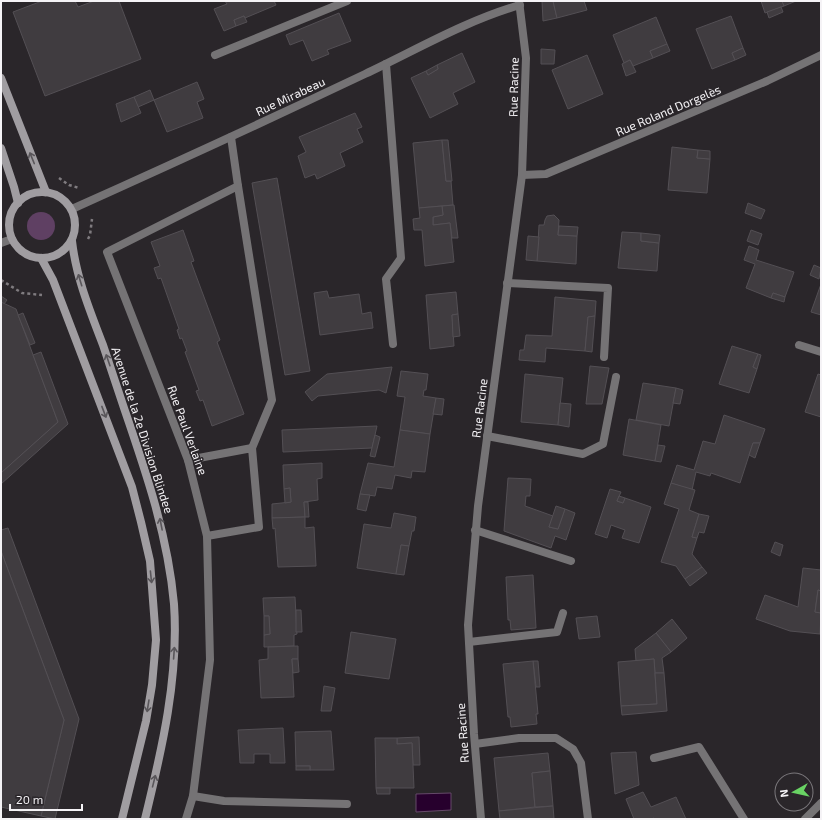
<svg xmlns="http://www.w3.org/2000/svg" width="822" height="820" font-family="'Exo 2',sans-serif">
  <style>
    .green { fill: #5f4063 }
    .water { fill: #27002d; stroke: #654969 }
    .building { fill: #403c40; stroke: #534f54 }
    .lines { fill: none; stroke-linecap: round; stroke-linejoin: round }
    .path { stroke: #7f7b7f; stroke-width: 2.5; stroke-dasharray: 3 3; stroke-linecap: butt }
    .service { stroke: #757375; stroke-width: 8 }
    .minor { stroke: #757375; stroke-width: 8 }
    .secondary { stroke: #a09da1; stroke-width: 8 }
    .oneway { stroke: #59565a }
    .labels { text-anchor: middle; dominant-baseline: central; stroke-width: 3; stroke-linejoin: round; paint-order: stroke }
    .street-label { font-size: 12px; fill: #f5f3f6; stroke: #2a262a }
  </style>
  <rect width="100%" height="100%" fill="#2a262a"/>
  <circle class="green" cx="41" cy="226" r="14"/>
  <polygon class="water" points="451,793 451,810 416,812 416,794"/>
  <g class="building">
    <polygon points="42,1 75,1 78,7 94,1 119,1 141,59 45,96 13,12"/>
    <polygon points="225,1 274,1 276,5 245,18 244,16 234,20 236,26 224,31 214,9 227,4"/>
    <polygon points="542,1 553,1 557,18 543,21"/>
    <polygon points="553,1 584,1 587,10 557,18"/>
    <polygon points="761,1 782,1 784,6 765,13"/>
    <polygon points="782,1 796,1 784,6"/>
    <polygon points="781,7 783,12 769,18 767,12"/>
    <polygon points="339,13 351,41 327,50 329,54 312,61 303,40 290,45 286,35"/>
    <polygon points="244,16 247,22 236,26 234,20"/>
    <polygon points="731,16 743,48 732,53 735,60 712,69 696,29"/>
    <polygon points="656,17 667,44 650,51 653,58 633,66 630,60 624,63 613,35"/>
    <polygon points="667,44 670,51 653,58 650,51"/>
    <polygon points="743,48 746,55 735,60 732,53"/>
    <polygon points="541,49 555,50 554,64 541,64"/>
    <polygon points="462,53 475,82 453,93 458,104 430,118 411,78 426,71 428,75 438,69 437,65"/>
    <polygon points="587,55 603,94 568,109 552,70"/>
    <polygon points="630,60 636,72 626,76 622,64"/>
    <polygon points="437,65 438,69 428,75 426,71"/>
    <polygon points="197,82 204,99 197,102 203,118 167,132 154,100"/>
    <polygon points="150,90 154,100 138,107 134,97"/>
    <polygon points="134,97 141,113 121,122 116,104"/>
    <polygon points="355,113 362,127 357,129 363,142 340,153 345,166 317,179 315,174 305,178 298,156 306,152 299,137"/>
    <polygon points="442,140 446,181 451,181 453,205 419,208 413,143"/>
    <polygon points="442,140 448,140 452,181 446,181"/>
    <polygon points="672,147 698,150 697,158 710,159 707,193 668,190"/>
    <polygon points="698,150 710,151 710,159 697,158"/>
    <polygon points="277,178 310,371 285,375 252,183"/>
    <polygon points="748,203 765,210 761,219 745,213"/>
    <polygon points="454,205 458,238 452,238 450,223 433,225 433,217 443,215 442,206"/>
    <polygon points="442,206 443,215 433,217 433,225 450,223 454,262 425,266 422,230 414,230 413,219 420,218 419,208"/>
    <polygon points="554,215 559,220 558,235 577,236 576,264 537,261 539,225 544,225 545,220 547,216"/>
    <polygon points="559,226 578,227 577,236 558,235"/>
    <polygon points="183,230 194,261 191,262 220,340 217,342 244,414 212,426 203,400 200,401 196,391 199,390 185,352 187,351 182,338 180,339 177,330 179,329 161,278 158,279 154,268 160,266 151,242"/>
    <polygon points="751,230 762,234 758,245 747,241"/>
    <polygon points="622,232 641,233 641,241 659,243 657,271 618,268"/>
    <polygon points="641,233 660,235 659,243 641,241"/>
    <polygon points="528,236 539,237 537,261 526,260"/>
    <polygon points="749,246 759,250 756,260 794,272 785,297 773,293 771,298 746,288 755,264 744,260"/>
    <polygon points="814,265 821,268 819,279 810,275"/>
    <polygon points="821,284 821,315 811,312"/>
    <polygon points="327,291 329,298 359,294 362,314 371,312 373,328 320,335 314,293"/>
    <polygon points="456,292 458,314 452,315 454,346 430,349 426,295"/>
    <polygon points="773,293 785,297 784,302 771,298"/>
    <polygon points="1,296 7,300 4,304 1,302"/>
    <polygon points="555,297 596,301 595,316 588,317 585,351 546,348 545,362 519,360 520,350 524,350 526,335 552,336"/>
    <polygon points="1,302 16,309 58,422 1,473"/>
    <polygon points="23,313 35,343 30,345 18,315"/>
    <polygon points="458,314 460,336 453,337 452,315"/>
    <polygon points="595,316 592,352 585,351 588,317"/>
    <polygon points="732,346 758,354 753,367 757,369 749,393 719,384"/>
    <polygon points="41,352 68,424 1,484 1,473 58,422 33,355"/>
    <polygon points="758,354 761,355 757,369 753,367"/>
    <polygon points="590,366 609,368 602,404 586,404"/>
    <polygon points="392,367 386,393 379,390 318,396 312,401 305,392 327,374"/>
    <polygon points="401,371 428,374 426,390 424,390 423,396 436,398 430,434 400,430 405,397 397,396"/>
    <polygon points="525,374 563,378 558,425 521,422"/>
    <polygon points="818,374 821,375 821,417 805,412"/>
    <polygon points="643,383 676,388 669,426 636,420"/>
    <polygon points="676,388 683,390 680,404 673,403"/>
    <polygon points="436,398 444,399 442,415 433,414"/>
    <polygon points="560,403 571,404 569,427 558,425"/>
    <polygon points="724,415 765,429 760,443 753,443 740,483 711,473 710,476 696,472 692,490 671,483 677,465 694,470 703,441 715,444"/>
    <polygon points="629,419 661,425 655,461 623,455"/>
    <polygon points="377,426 372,448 283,452 282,430"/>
    <polygon points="400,430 430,434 425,472 412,471 411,478 395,475 392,489 377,487 375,496 360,494 368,463 394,467"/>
    <polygon points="375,435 380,437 375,457 370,456"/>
    <polygon points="753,443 760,443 755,458 749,455"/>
    <polygon points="658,445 665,446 661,462 655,461"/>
    <polygon points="322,463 322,478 317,479 318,500 304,502 305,517 272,518 272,504 291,502 290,488 284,489 283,465"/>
    <polygon points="508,478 531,479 530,496 526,496 525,506 553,516 549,527 558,529 565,509 575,513 566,540 555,536 551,548 504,531"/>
    <polygon points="671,483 695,490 689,510 699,514 692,537 697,538 692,554 702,567 685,579 676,566 661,562 679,509 664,504"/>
    <polygon points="290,488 291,502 285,503 284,489"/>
    <polygon points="610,489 621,492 617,501 623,503 625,498 651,507 639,543 622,538 625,530 611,525 607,538 595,534"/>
    <polygon points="360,494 370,495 366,511 357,509"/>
    <polygon points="619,496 625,498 623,503 617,501"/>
    <polygon points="304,502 308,502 309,517 305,517"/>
    <polygon points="556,506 565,509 558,529 549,527"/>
    <polygon points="394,513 416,517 414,531 412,531 409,546 401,545 396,574 357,568 364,524 391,528"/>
    <polygon points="699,514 709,516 704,533 699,532 697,538 692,537"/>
    <polygon points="305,517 305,528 314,527 316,566 278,567 275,528 273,529 272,518"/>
    <polygon points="8,528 79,719 55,819 41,816 64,720 1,551 1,530"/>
    <polygon points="775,542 783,545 780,556 771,552"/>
    <polygon points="401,545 409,546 404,575 396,574"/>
    <polygon points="1,551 64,720 41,816 1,807"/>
    <polygon points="702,567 707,573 690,586 685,579"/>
    <polygon points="803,568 821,570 821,591 818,590 815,612 821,613 820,634 790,631 756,619 765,595 798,607"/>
    <polygon points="533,575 536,628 511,630 510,620 508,620 506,577"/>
    <polygon points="818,590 821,591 821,613 815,612"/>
    <polygon points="295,597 297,634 294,635 294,646 264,647 264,635 270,634 269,616 264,616 263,598"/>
    <polygon points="296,610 301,610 302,632 296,632"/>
    <polygon points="264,616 269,616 270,634 264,635"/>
    <polygon points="597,616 600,637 579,639 576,618"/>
    <polygon points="672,619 687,638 671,652 656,633"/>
    <polygon points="351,632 396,639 389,679 345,673"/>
    <polygon points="656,633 671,652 662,658 664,673 655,673 654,659 636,661 635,649"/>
    <polygon points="298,646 298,659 292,659 294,697 261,698 259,660 268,659 268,647"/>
    <polygon points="292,659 298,659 299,672 293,673"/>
    <polygon points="654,659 657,704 621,706 618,662"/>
    <polygon points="533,661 538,661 540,687 536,687"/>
    <polygon points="533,661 538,714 536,714 537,724 511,727 510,717 508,717 503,664"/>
    <polygon points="655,673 664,673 667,711 622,715 621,706 657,704"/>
    <polygon points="324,686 335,688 331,711 321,711"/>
    <polygon points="283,728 285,763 270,763 270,754 254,754 254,763 240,763 238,730"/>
    <polygon points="331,731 334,770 310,770 310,766 296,766 295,732"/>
    <polygon points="419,737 420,765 413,765 412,743 397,744 397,738"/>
    <polygon points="375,738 397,738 397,744 412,743 414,788 376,788"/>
    <polygon points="636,752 639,785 615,794 611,753"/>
    <polygon points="548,753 550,771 532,773 535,807 499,811 494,758"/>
    <rect x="296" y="766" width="14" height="4"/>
    <polygon points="550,771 553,806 535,807 532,773"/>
    <polygon points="376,788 390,788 390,794 377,794"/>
    <polygon points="643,792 651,807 676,797 686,819 655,819 654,818 651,819 634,819 626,799"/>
    <polygon points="553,806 554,819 500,819 499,811"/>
  </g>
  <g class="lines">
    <g class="path">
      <polyline points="59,178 69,185 79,188"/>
      <polyline points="88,239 90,235 92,219"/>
      <polyline points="1,280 22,293 42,295"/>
    </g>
    <g class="service">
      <polyline points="215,55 347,1"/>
      <polyline points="386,64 401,258 386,279 393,344"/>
      <polyline points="238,186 272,400 252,448"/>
      <polyline points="507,283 608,288 604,357"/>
      <polyline points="487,436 583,454 603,444 616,377"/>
      <polyline points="188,460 252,448 259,527 207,536"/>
      <polyline points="475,530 571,561"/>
      <polyline points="469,642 557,632 563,613"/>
      <polyline points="475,744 519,738 556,738 573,749 581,763 588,819"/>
      <polyline points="654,758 699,747 744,819"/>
    </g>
    <g class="minor">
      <polyline points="522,175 546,174 767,81 821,55"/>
      <path d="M 72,209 C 170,165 268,120 365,74 C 416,50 465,21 520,5"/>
      <polyline points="1,243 12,239"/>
      <polyline points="799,345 821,352"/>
      <polyline points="193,796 224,801 347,804"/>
      <polyline points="186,819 193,796 210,660 207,536 188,460 107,252 238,186 231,137"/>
      <polyline points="481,819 474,734 468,625 478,506 522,175 526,58 519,1"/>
      <polyline points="805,819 821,803"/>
    </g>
    <g class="secondary">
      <polyline points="1,78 46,192"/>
      <polyline points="1,148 14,187 18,203"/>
      <circle cx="42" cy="225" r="33"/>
      <path d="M 72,241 C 76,277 90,311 103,345 C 110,366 117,387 124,408 C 146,472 168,536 174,604 C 179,677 162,749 145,819"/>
      <polyline points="41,258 53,280 132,487 141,522 150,561 156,640 152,685 146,721 122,819"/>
    </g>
  </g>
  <defs><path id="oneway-shaft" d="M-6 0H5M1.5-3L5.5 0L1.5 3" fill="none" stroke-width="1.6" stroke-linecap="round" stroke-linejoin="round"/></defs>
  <g class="oneway">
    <use href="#oneway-shaft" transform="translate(32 158) rotate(-112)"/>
    <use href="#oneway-shaft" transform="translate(80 280) rotate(-107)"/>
    <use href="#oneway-shaft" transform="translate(108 360) rotate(-109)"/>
    <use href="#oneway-shaft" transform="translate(104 412) rotate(69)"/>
    <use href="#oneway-shaft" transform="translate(161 524) rotate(-101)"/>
    <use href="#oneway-shaft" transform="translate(151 577) rotate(84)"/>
    <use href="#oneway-shaft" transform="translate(174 653) rotate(-86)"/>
    <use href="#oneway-shaft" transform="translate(148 706) rotate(99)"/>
    <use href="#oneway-shaft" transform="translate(154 781) rotate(-76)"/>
  </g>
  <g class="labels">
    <g class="street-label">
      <text transform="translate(513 87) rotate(-89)">Rue Racine</text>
      <text transform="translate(290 96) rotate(-25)">Rue Mirabeau</text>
      <text transform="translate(668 110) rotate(-23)">Rue Roland Dorgelès</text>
      <text transform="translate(479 408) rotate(-83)">Rue Racine</text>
      <text transform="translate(143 430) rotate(72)">Avenue de la 2e Division Blindee</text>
      <text transform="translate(188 430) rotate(70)">Rue Paul Verlaine</text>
      <text transform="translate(462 733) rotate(-94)">Rue Racine</text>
    </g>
  </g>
  <rect width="822" height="820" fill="none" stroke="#f5f3f6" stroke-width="4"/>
  <g transform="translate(794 792) rotate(262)"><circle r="19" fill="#2a262a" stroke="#7b787c"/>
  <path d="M0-3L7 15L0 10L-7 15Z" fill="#69d364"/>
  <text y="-6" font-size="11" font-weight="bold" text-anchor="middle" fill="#f5f3f6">N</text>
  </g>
  <path d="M10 804v6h72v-6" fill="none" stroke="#f5f3f6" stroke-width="2"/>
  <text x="16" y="804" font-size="12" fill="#f5f3f6" stroke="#2a262a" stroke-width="3" paint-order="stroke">20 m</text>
</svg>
